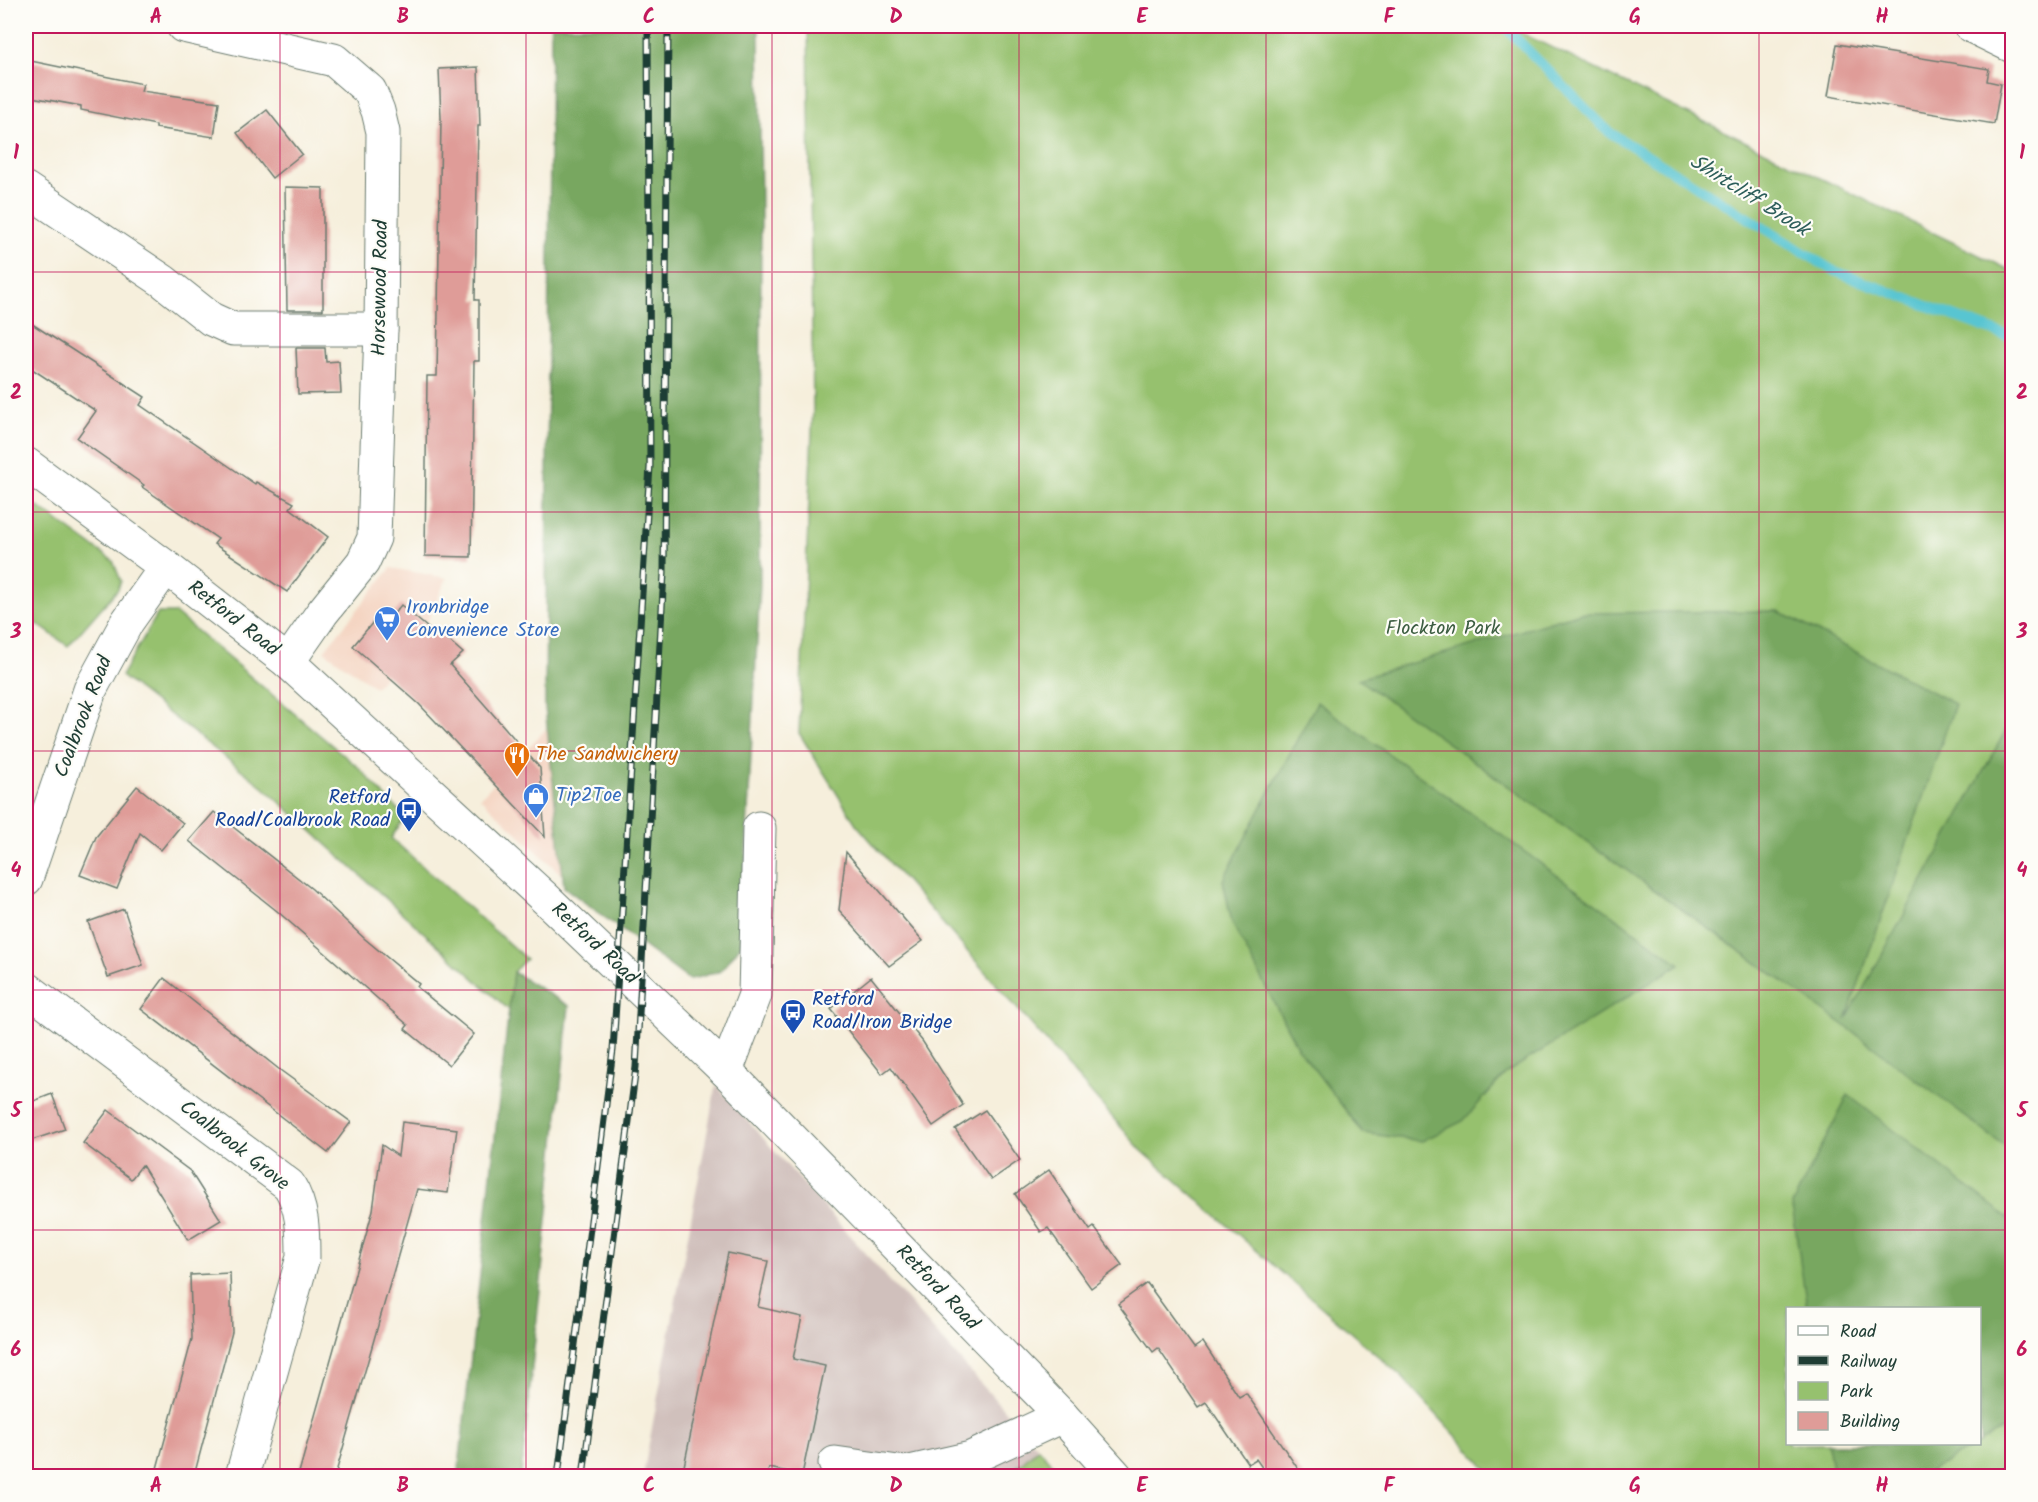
<svg xmlns="http://www.w3.org/2000/svg" width="2038" height="1502" font-family="Kalam,sans-serif">
  <style>
    .built { fill: #f4d3c0 }
    .industrial { fill: #d0c0bc }
    .green { fill: #96c16e; stroke: #5a7f51; stroke-width: 1.5; fill-rule: evenodd }
    .forest { fill: #78a761; stroke: #4c724a; stroke-width: 1.5 }
    .lines { fill: none; stroke-linecap: round; stroke-linejoin: round }
    .stream { stroke: #59c5d1; stroke-width: 10 }
    .building { fill: #df9c98 }
    .minor-casing { stroke: #6a7b6f; stroke-width: 35 }
    .major-casing { stroke: #6a7b6f; stroke-width: 35 }
    .minor { stroke: #fff; stroke-width: 33 }
    .major { stroke: #fff; stroke-width: 33 }
    .rail-casing { stroke: #1f3d34; stroke-width: 7 }
    .rail { stroke: #fdfcf7; stroke-width: 4.5; stroke-dasharray: 14; stroke-linecap: butt }
    .grid { fill: none; stroke: #c2185b; stroke-width: 1.5; stroke-opacity: 0.55 }
    .labels { text-anchor: middle; dominant-baseline: central; stroke-width: 4.5; stroke-linejoin: round; paint-order: stroke }
    .street-label { font-size: 20px; fill: #1f3d34; stroke: #fdfcf7 }
    .shop-label { font-size: 20px; fill: #366cbe; stroke: #fdfcf7; text-anchor: start }
    .park-label { font-size: 20px; fill: #3d5e42; stroke: #fdfcf7 }
    .food-label { font-size: 20px; fill: #c56008; stroke: #fdfcf7; text-anchor: start }
    .transit-label { font-size: 20px; fill: #164399; stroke: #fdfcf7; text-anchor: end }
    .water-label { font-size: 21px; font-style: italic; fill: #2e5f5b; stroke: #fdfcf7 }
    .neatline { fill: none; stroke: #c2185b; stroke-width: 2 }
    .grid-label { font-size: 20px; text-anchor: middle; font-weight: bold; fill: #c2185b }
  </style>
  <rect width="100%" height="100%" fill="#fdfcf7"/>
  <filter id="ink" filterUnits="userSpaceOnUse"><feTurbulence type="fractalNoise" baseFrequency=".0167" numOctaves="2"/><feDisplacementMap in="SourceGraphic" scale="12" xChannelSelector="R" yChannelSelector="G"/><feConvolveMatrix kernelMatrix="1 2 1 2 8 2 1 2 1" color-interpolation-filters="sRGB"/></filter>
  <filter id="wash" filterUnits="userSpaceOnUse"><feTurbulence type="fractalNoise" baseFrequency=".008" numOctaves="4" result="noise"/><feDisplacementMap in="SourceGraphic" scale="24" xChannelSelector="R" yChannelSelector="G"/><feGaussianBlur stdDeviation="1.35" result="paint"/><feColorMatrix in="noise" values="0 0 0 0 0 0 0 0 0 0 0 0 0 0 0 0 0 1.4 0 .05"/><feComposite in="paint" operator="in"/></filter>
  <g filter="url(#wash)">
    <rect width="100%" height="100%" fill="#f6efdc"/>
    <g class="built">
      <polygon points="391,568 447,578 420,637 375,687 324,651"/>
      <polygon points="547,728 563,876 480,798"/>
    </g>
    <polygon class="industrial" points="716,1085 1038,1448 1008,1476 643,1476"/>
    <g class="green">
      <path d="M 808,26 L 1507,26 L 2012,271 L 2012,1476 L 1493,1476 L 1402,1377 L 1141,1150 L 856,824 L 799,733 L 813,408 ZM 1788,1308 L 1980,1308 L 1980,1444 L 1788,1444 Z"/>
      <polygon points="26,498 113,561 121,581 118,589 68,646 26,616"/>
      <polygon points="158,613 175,613 359,768 405,817 391,838 526,959 513,972 509,1010 262,786 121,676"/>
      <polygon points="1038,1448 1063,1476 1007,1476"/>
    </g>
    <g class="forest">
      <polygon points="551,26 759,26 761,218 760,584 741,945 721,971 689,980 564,887 545,707"/>
      <polygon points="1778,611 1955,704 1846,1020 2006,730 2012,734 2012,1152 1844,1025 1358,679 1581,613"/>
      <polygon points="1317,702 1680,964 1506,1073 1463,1121 1422,1141 1363,1133 1298,1048 1232,923 1223,880"/>
      <polygon points="513,972 569,1006 521,1476 458,1476"/>
      <polygon points="1848,1095 2012,1221 2012,1423 1980,1442 1980,1308 1807,1308 1792,1205"/>
      <polygon points="1828,1444 1978,1444 1922,1476 1833,1476"/>
      <polygon points="2012,1464 2012,1476 1985,1476"/>
    </g>
    <g class="lines">
      <polyline class="stream" points="1504,26 1609,132 1832,270 2012,338"/>
    </g>
    <g id="blocks">
      <g class="building">
        <polygon points="1837,44 1989,69 1987,81 2001,84 1994,124 1828,96"/>
        <polygon points="26,60 143,84 141,91 219,102 214,137 156,128 156,125 81,110 81,106 26,96"/>
        <polygon points="478,67 480,126 478,126 475,300 479,300 479,361 474,361 471,557 425,556 427,376 437,376 441,118 439,69"/>
        <polygon points="267,110 302,154 272,178 237,133"/>
        <polygon points="285,187 323,188 323,310 287,310"/>
        <polygon points="26,320 145,397 140,405 255,484 256,482 294,503 290,508 328,537 287,592 214,544 218,539 142,487 144,485 77,438 96,411 26,365"/>
        <polygon points="296,348 325,348 326,362 339,361 341,393 298,394"/>
        <polygon points="401,605 435,634 438,631 463,653 450,665 540,768 545,837 419,704 353,646 384,609 392,616"/>
        <polygon points="137,786 183,823 161,850 140,833 117,889 80,875 96,837"/>
        <polygon points="214,812 312,889 365,939 419,984 417,987 474,1034 449,1065 405,1029 408,1025 277,911 189,841"/>
        <polygon points="846,852 923,941 889,966 839,910"/>
        <polygon points="124,909 143,965 108,977 88,922"/>
        <polygon points="871,977 923,1042 963,1105 933,1126 891,1067 882,1074 831,1009"/>
        <polygon points="164,978 280,1070 351,1122 328,1153 141,1009"/>
        <polygon points="52,1094 65,1129 26,1142 26,1104"/>
        <polygon points="108,1110 190,1171 221,1220 188,1240 142,1165 131,1179 83,1143"/>
        <polygon points="985,1110 1020,1160 991,1180 955,1129"/>
        <polygon points="402,1122 457,1129 448,1193 417,1189 335,1476 298,1476 373,1210 382,1145 398,1156"/>
        <polygon points="1049,1170 1090,1230 1094,1227 1122,1265 1091,1288 1048,1228 1041,1232 1015,1194"/>
        <polygon points="728,1253 768,1261 758,1307 802,1317 793,1359 825,1366 802,1475 769,1468 767,1476 682,1476"/>
        <polygon points="230,1273 232,1332 194,1476 155,1476 192,1339 190,1275"/>
        <polygon points="1147,1283 1194,1348 1203,1342 1239,1397 1246,1393 1303,1476 1268,1476 1256,1459 1248,1464 1206,1402 1198,1407 1158,1348 1153,1352 1118,1304"/>
      </g>
    </g>
  </g>
  <g filter="url(#ink)">
    <use href="#blocks" fill-opacity="0" stroke="#6a7b6f" stroke-width="1.5"/>
    <g class="lines">
      <g class="minor-casing">
        <g id="minor">
          <polyline points="183,26 334,60 370,91 378,111 383,132 381,329 374,538 363,562 322,613 288,662"/>
          <polyline points="1971,26 2012,46"/>
          <polyline points="26,189 163,281 211,319 233,329 381,329"/>
          <polyline points="26,879 90,690 127,622 166,567"/>
          <path d="M 26,988 L 289,1185 C 303,1208 303,1230 303,1257 L 242,1476"/>
          <polyline points="726,1071 755,995 759,828"/>
          <polyline points="835,1463 905,1473 971,1458 1062,1416"/>
        </g>
      </g>
      <g class="major-casing">
        <polyline id="major" points="26,464 166,567 288,662 546,899 726,1071 1062,1416 1116,1476"/>
      </g>
      <use href="#minor" class="minor"/>
      <use href="#major" class="major"/>
      <g class="rail-casing">
        <g id="rail">
          <polyline points="558,1476 613,1050 624,880 650,466 648,26"/>
          <polyline points="583,1476 636,1067 664,573 668,26"/>
        </g>
      </g>
      <use href="#rail" class="rail"/>
    </g>
  </g>
  <path class="grid" d="M 280,26 L 280,1476M 526,26 L 526,1476M 772,26 L 772,1476M 1019,26 L 1019,1476M 1266,26 L 1266,1476M 1512,26 L 1512,1476M 1759,26 L 1759,1476M 26,272 L 2012,272M 26,512 L 2012,512M 26,751 L 2012,751M 26,990 L 2012,990M 26,1230 L 2012,1230"/>
  <defs>
    <g id="supermarket-pin" transform="scale(1.35)"><path d="M0 17L-7.5 6A9.5 9.5 0 1 1 7.5 6Z" fill="#3f7fe0" stroke="#fdfcf7"/><path d="M-6-5.5h2.5l.6 2H6L4.5 2H-2.5L-4.4-4H-6ZM-1.5 3.2a1.3 1.3 0 1 0 .1 0ZM3 3.2a1.3 1.3 0 1 0 .1 0Z" fill="#fff"/></g>
    <g id="restaurant-pin" transform="scale(1.35)"><path d="M0 17L-7.5 6A9.5 9.5 0 1 1 7.5 6Z" fill="#e8710a" stroke="#fdfcf7"/><path d="M-5-6h1v4h1v-4h1v4h1v-4h1v5L-1.5 .5V6h-2V.5L-5-1ZM5-6V6H3V1.5H1.5Q1.5-4 5-6Z" fill="#fff"/></g>
    <g id="shop-pin" transform="scale(1.35)"><path d="M0 17L-7.5 6A9.5 9.5 0 1 1 7.5 6Z" fill="#3f7fe0" stroke="#fdfcf7"/><path d="M-5-2.5h2.3a2.7 3.5 0 0 1 5.4 0H5L5.5 6h-11ZM-1.5-2.5h3a1.5 2.3 0 0 0-3 0Z" fill="#fff"/></g>
    <g id="bus-pin" transform="scale(1.35)"><path d="M0 17L-7.5 6A9.5 9.5 0 1 1 7.5 6Z" fill="#1a4fb4" stroke="#fdfcf7"/><path d="M-5-6H5V4H4V6H2V4H-2V6H-4V4H-5ZM-3.5-4V0h7V-4ZM-3.5 1.2v1.5H-2V1.2ZM2 1.2v1.5H3.5V1.2Z" fill="#fff"/></g>
  </defs>
  <g fill-rule="evenodd">
    <use href="#supermarket-pin" x="387" y="619"/>
    <use href="#restaurant-pin" x="517" y="755"/>
    <use href="#shop-pin" x="536" y="796"/>
    <use href="#bus-pin" x="409" y="810"/>
    <use href="#bus-pin" x="793" y="1012"/>
  </g>
  <g class="labels">
    <g class="street-label">
      <text transform="translate(381 288) rotate(-89)">Horsewood Road</text>
      <text transform="translate(233 619) rotate(38)">Retford Road</text>
      <text transform="translate(84 717) rotate(-69)">Coalbrook Road</text>
      <text transform="translate(594 944) rotate(43)">Retford Road</text>
      <text transform="translate(234 1146) rotate(38)">Coalbrook Grove</text>
      <text transform="translate(937 1288) rotate(46)">Retford Road</text>
    </g>
    <g class="shop-label">
      <text x="406" y="608">Ironbridge<tspan x="406" dy="23">Convenience Store</tspan></text>
      <text x="556" y="796">Tip2Toe</text>
    </g>
    <g class="park-label">
      <text x="1443" y="629">Flockton Park</text>
    </g>
    <g class="food-label">
      <text x="536" y="755">The Sandwichery</text>
    </g>
    <g class="transit-label">
      <text x="390" y="798">Retford<tspan x="390" dy="23">Road/Coalbrook Road</tspan></text>
      <text x="812" y="1000" text-anchor="start">Retford<tspan x="812" dy="23">Road/Iron Bridge</tspan></text>
    </g>
    <g class="water-label">
      <text transform="translate(1749 196) rotate(32)">Shirtcliff Brook</text>
    </g>
  </g>
  <rect width="2038" height="1502" fill="none" stroke="#fdfcf7" stroke-width="66"/>
  <rect x="1786" y="1307" width="195" height="138" fill="#fdfcf7" stroke="#a4b0a9" stroke-width="1.5"/>
  <rect x="1798" y="1326" width="30" height="9" fill="#ffffff" stroke="#a4b0a9" stroke-width="1.5"/>
  <text x="1840" y="1337" font-size="18" fill="#1f3d34">Road</text>
  <rect x="1798" y="1356" width="30" height="9" fill="#1f3d34" stroke="#a4b0a9" stroke-width="1.5"/>
  <text x="1840" y="1367" font-size="18" fill="#1f3d34">Railway</text>
  <rect x="1798" y="1382" width="30" height="18" fill="#96c16e" stroke="#a4b0a9" stroke-width="1.5"/>
  <text x="1840" y="1397" font-size="18" fill="#1f3d34">Park</text>
  <rect x="1798" y="1412" width="30" height="18" fill="#df9c98" stroke="#a4b0a9" stroke-width="1.5"/>
  <text x="1840" y="1427" font-size="18" fill="#1f3d34">Building</text>
  <rect x="33" y="33" width="1972" height="1436" class="neatline"/>
  <g class="grid-label">
    <text x="156" y="23">A</text>
    <text x="403" y="23">B</text>
    <text x="649" y="23">C</text>
    <text x="896" y="23">D</text>
    <text x="1142" y="23">E</text>
    <text x="1389" y="23">F</text>
    <text x="1635" y="23">G</text>
    <text x="1882" y="23">H</text>
    <text x="16" y="159">1</text>
    <text x="2022" y="159">1</text>
    <text x="16" y="399">2</text>
    <text x="2022" y="399">2</text>
    <text x="16" y="638">3</text>
    <text x="2022" y="638">3</text>
    <text x="16" y="877">4</text>
    <text x="2022" y="877">4</text>
    <text x="16" y="1117">5</text>
    <text x="2022" y="1117">5</text>
    <text x="16" y="1356">6</text>
    <text x="2022" y="1356">6</text>
    <text x="156" y="1492">A</text>
    <text x="403" y="1492">B</text>
    <text x="649" y="1492">C</text>
    <text x="896" y="1492">D</text>
    <text x="1142" y="1492">E</text>
    <text x="1389" y="1492">F</text>
    <text x="1635" y="1492">G</text>
    <text x="1882" y="1492">H</text>
  </g>
</svg>
